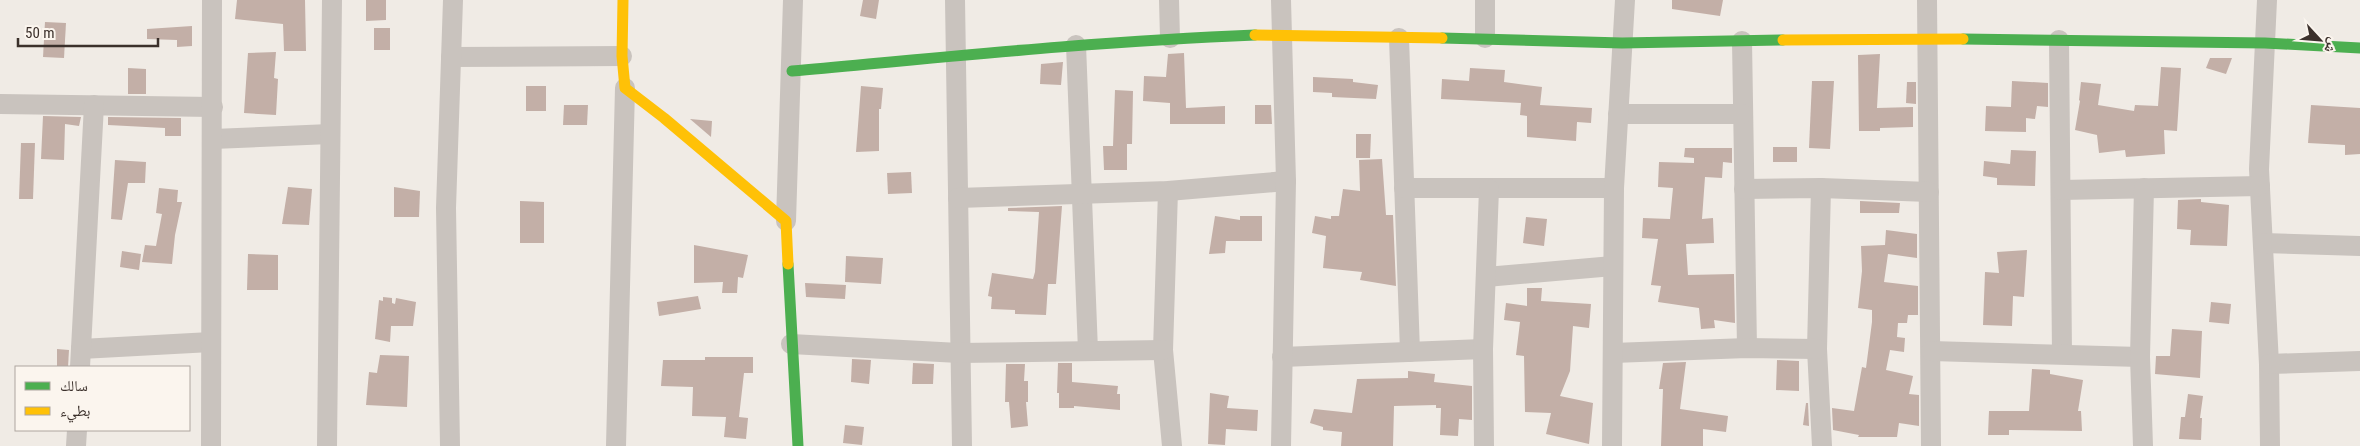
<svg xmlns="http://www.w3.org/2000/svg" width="2360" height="446" font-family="'Roboto Condensed','Noto Naskh Arabic',sans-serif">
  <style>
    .building { fill: #c3afa7 }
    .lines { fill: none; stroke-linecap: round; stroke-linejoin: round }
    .street { stroke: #c9c3be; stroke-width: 20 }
    .fast { stroke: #4caf50; stroke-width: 11 }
    .slow { stroke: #ffc107; stroke-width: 11 }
  </style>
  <rect width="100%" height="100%" fill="#f0ebe5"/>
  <g class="building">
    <polygon points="237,0 305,0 306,51 284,51 283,24 235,19"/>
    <polygon points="366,0 386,0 386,20 366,21"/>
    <polygon points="863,0 879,0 876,19 860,16"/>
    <polygon points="1672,0 1723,0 1720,16 1672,9"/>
    <polygon points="45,22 66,23 64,58 43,57"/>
    <polygon points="192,26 192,46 177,47 177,40 147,39 147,29"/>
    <rect x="374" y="28" width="16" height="22"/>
    <polygon points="276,52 274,78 278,79 276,115 244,113 248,53"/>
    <polygon points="1184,53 1186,108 1225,106 1225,124 1170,124 1170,103 1143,101 1144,76 1166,77 1168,54"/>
    <polygon points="1880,54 1877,108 1913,107 1913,127 1880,128 1880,131 1859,131 1858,55"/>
    <polygon points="2210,58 2232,58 2226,74 2206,68"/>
    <polygon points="1063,62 1061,85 1040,84 1041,64"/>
    <polygon points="2161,67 2181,68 2177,131 2164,130 2165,154 2126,157 2125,150 2099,153 2097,135 2075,130 2080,101 2079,100 2081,82 2101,84 2098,105 2134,111 2135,105 2158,106"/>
    <polygon points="128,68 146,69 146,94 128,94"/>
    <polygon points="1470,68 1505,70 1504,82 1542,87 1540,105 1592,108 1591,123 1577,122 1576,141 1527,137 1527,116 1520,115 1521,103 1441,99 1442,79 1469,81"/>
    <polygon points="1313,77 1353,79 1353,82 1378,85 1376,99 1332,97 1332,93 1313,92"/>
    <polygon points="1812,81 1834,81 1830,149 1809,148"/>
    <polygon points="2012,81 2048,83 2048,107 2037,106 2035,119 2026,118 2026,132 1985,131 1986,106 2011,107"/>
    <polygon points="1907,82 1916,82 1916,104 1906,103"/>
    <rect x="526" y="86" width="20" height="25"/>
    <polygon points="861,86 883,88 881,109 879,109 879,151 856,152"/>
    <polygon points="1115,90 1133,91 1132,144 1127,144 1127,170 1104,170 1103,146 1113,146"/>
    <polygon points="564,105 588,105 587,125 563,125"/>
    <polygon points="1255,105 1271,105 1272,124 1255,124"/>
    <polygon points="2311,105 2360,108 2360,154 2345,155 2345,145 2308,143"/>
    <polygon points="43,116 81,117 79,126 65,124 64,160 41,159"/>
    <polygon points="108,117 181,118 181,136 165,136 165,128 108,125"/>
    <polygon points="690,119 712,121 711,137"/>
    <polygon points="1356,134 1371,134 1370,158 1356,158"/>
    <polygon points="21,143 35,143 33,199 19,199"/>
    <rect x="1773" y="147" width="24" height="15"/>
    <polygon points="1685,148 1732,148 1732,163 1723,162 1722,178 1705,177 1702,219 1713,218 1714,243 1686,244 1688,275 1734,274 1735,323 1714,320 1715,328 1701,329 1699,308 1658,302 1661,286 1651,285 1658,239 1642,238 1643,218 1670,219 1673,188 1658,187 1659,162 1694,163 1694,158 1684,157"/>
    <polygon points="2011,150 2036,151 2035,186 1997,185 1997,178 1983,176 1984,161 2010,164"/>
    <polygon points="1382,159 1386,215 1393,215 1396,286 1360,280 1362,272 1323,268 1326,236 1312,233 1315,216 1331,219 1331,216 1339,216 1343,189 1360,191 1359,160"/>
    <polygon points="115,160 146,162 145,183 128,183 122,220 111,219"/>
    <polygon points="911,172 912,193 888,194 887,173"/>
    <polygon points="288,187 312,189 309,225 282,224"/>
    <polygon points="394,187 420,191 419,217 394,217"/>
    <polygon points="159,188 178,190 177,202 182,202 175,235 172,264 142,262 145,245 156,246 162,214 156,213"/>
    <polygon points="2201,199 2201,202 2229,205 2227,246 2190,245 2191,230 2177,229 2178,200"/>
    <polygon points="520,201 544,202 544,243 520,243"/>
    <polygon points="1860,201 1900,203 1899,213 1860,213"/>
    <polygon points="1062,206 1056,284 1048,284 1046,315 1015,314 1015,310 991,309 992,297 988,296 992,273 1033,279 1035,272 1039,212 1008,211 1008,208"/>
    <polygon points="1215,216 1240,220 1240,216 1262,216 1262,241 1226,241 1225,253 1209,254"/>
    <polygon points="1526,217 1547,219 1544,246 1523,243"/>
    <polygon points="1886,230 1917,234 1917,258 1888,254 1884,282 1918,286 1918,315 1908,315 1907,323 1898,323 1897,337 1905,338 1904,352 1890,350 1886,370 1913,376 1909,394 1919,395 1919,426 1899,423 1897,437 1858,437 1859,435 1833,430 1832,408 1854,411 1862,367 1866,368 1872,322 1872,310 1858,308 1862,271 1861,246 1885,245"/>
    <polygon points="694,245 748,255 743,278 738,277 737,293 722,293 723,282 694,283"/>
    <polygon points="2027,250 2024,297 2013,296 2012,326 1983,325 1985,272 1999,273 1997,252"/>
    <polygon points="122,251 141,254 139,270 120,267"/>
    <polygon points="248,254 278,255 278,290 247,290"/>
    <polygon points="846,256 883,258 881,284 845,282"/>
    <polygon points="805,283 846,285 845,299 806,297"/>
    <polygon points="1527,288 1542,288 1541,301 1591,304 1589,328 1573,326 1570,371 1560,396 1593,403 1589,444 1546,434 1551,413 1525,412 1524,356 1516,355 1520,322 1504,320 1506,303 1527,306"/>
    <polygon points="698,296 701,309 659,316 657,302"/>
    <polygon points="383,297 392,298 392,303 395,304 396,298 416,302 413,326 391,326 390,342 375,339 379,300 383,301"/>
    <polygon points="2211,302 2231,304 2229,324 2209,322"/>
    <polygon points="2172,329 2202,331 2200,378 2155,374 2156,356 2170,356"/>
    <polygon points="57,349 69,350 68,367 57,367"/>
    <polygon points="380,355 409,356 407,407 366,405 369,372 377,373"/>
    <polygon points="705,357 753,357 753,373 744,373 739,417 748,418 746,439 724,437 726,417 692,416 693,387 661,386 663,360 705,360"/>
    <polygon points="852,359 871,360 869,384 851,382"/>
    <polygon points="1777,360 1799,361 1799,391 1776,390"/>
    <polygon points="1686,362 1680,409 1728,416 1726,432 1703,429 1703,446 1661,446 1663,389 1659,389 1663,363"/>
    <polygon points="913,363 934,364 933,384 912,384"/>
    <polygon points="1058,363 1072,363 1072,382 1118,386 1117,394 1120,394 1120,410 1074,406 1074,408 1059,408 1059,393 1057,393"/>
    <polygon points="1006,364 1025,364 1024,381 1028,381 1028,402 1026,402 1028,426 1011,428 1009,402 1005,402"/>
    <polygon points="2032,369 2050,370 2050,374 2083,380 2078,411 2081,411 2082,431 2009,430 2009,435 1988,435 1989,411 2029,411"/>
    <polygon points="1408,371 1435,374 1434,382 1472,386 1472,420 1459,419 1458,436 1440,435 1441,408 1436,408 1436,405 1394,406 1393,446 1341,446 1342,432 1323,430 1323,427 1310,423 1314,409 1352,413 1357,379 1408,378"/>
    <polygon points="1210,393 1229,396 1227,408 1258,410 1257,431 1226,429 1225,445 1208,444"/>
    <polygon points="2188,394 2203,396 2200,418 2202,418 2201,440 2179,439 2181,417 2185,417"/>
    <polygon points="1806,403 1808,403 1809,426 1803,425"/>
    <polygon points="845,425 864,427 862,445 843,443"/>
  </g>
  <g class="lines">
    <g class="street">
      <polyline points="955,0 962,446"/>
      <polyline points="1169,0 1170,38"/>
      <polyline points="1485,0 1485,38"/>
      <polyline points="1927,0 1931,446"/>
      <polyline points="2267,0 2259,169 2269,364 2270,446"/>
      <polyline points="1399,38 1410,352"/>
      <polyline points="2059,40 2062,354"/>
      <polyline points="1742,41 1747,348"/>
      <polyline points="1076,45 1088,351"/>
      <polyline points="451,57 622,56"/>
      <polyline points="0,104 213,107"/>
      <polyline points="1618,114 1743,114"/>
      <polyline points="213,139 330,134"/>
      <polyline points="1404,188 1614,188"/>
      <polyline points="1821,188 1817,349 1822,446"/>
      <polyline points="1744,189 1821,188 1929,192"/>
      <polyline points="2061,190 2260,186"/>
      <polyline points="1168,191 1163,350 1172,446"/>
      <polyline points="958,198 1168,191 1286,181"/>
      <polyline points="786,221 793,0"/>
      <polyline points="2263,243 2360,246"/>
      <polyline points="1486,277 1613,266"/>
      <polyline points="791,344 959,353 1163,350"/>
      <polyline points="81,349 211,342"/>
      <polyline points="1931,351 2140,357"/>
      <polyline points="1613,353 1747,348 1817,349"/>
      <polyline points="1282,357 1483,349"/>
      <polyline points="2269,364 2360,361"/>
      <polyline points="80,367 94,105"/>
      <polyline points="76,446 77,430"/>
      <polyline points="211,446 212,0"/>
      <polyline points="327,446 332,0"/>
      <polyline points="450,446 446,208 453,0"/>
      <polyline points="616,446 625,88"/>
      <polyline points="1281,446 1286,181 1281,0"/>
      <polyline points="1484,446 1483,349 1489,189"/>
      <polyline points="1612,446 1614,188 1625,0"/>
      <polyline points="2143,446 2140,357 2144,188"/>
    </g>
    <g class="fast">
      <polyline points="1442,38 1622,43 1783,40"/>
      <polyline points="1963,39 2265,43 2360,48"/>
      <path d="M 792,71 C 946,57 1100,41 1255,35"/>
      <polyline points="788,264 798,446"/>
    </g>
    <g class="slow">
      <polyline points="623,0 622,56 625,88 664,118 786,221 788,264"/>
      <polyline points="1255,35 1442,38"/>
      <polyline points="1783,40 1963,39"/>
    </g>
  </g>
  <rect x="15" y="366" width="175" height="65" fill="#fbf5ee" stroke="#aea6a0"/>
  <rect x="25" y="382" width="25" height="8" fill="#4caf50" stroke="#aea6a0"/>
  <text x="60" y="391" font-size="15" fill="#3b302b">سالك</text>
  <rect x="25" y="407" width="25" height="8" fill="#ffc107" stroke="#aea6a0"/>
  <text x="60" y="416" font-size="15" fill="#3b302b">بطيء</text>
  <g transform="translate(2320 40) rotate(116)" stroke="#fbf5ee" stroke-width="4" paint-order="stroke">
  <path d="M0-4L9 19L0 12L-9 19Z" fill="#3b302b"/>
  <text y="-8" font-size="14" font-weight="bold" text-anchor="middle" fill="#3b302b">ش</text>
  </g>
  <path d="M18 38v8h140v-8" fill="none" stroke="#3b302b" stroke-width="2.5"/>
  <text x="25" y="38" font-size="15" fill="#3b302b" stroke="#fbf5ee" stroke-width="4" paint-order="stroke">50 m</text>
</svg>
